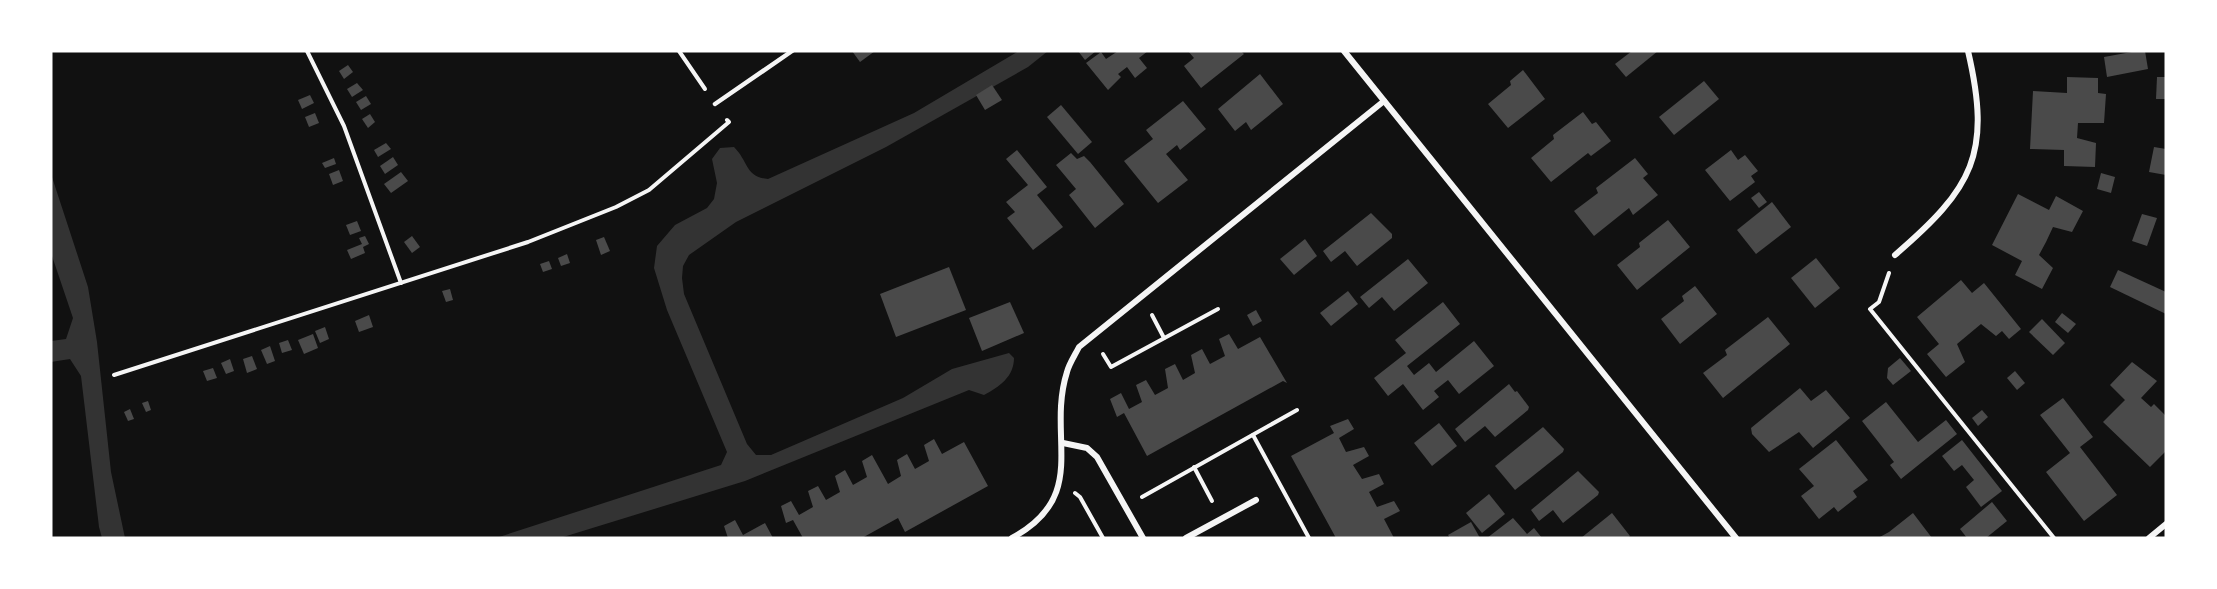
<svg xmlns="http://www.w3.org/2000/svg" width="2217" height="589" font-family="'Fira Sans Condensed',sans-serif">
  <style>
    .water { fill: #333 }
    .building { fill: #4a4a4a }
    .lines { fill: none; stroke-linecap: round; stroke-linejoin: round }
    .path { stroke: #f5f5f5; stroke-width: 4 }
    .service { stroke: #f5f5f5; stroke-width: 4.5 }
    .minor { stroke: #f5f5f5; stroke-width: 6 }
  </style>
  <rect width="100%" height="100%" fill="#111"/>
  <g class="water">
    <path d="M 1019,51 L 1048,51 L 1028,67 L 886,147 L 736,222 L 689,255 L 683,266 L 682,278 L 684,294 L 747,444 L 756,455 L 771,455 L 903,398 L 952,369 L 1009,353 L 1014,358 C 1014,377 999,387 984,395 L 969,390 L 745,481 L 560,538 L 496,538 L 721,465 L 727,452 L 667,310 L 654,268 L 657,246 L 675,225 L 707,208 L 714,199 L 717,183 L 712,159 L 720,148 L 734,147 C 749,162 745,177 768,179 L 914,113 Z"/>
    <polygon points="51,174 88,287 97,342 111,472 125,538 102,538 99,527 81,376 70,359 51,362 51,341 66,339 73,318 51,253"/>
  </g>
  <g class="building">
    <polygon points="852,51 875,51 860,62"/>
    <polygon points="1078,51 1096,51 1085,60"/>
    <polygon points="1118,51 1148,51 1139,58 1147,68 1135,78 1127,67 1118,74 1121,77 1108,90 1086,63 1101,52 1106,59"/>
    <polygon points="1188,51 1241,51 1244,54 1201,88 1184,66 1194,58"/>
    <polygon points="1632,51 1658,51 1626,77 1615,64"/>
    <polygon points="2137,51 2145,51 2148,69 2107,77 2104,57"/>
    <polygon points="348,65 353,72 344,79 339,71"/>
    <polygon points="1523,70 1545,99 1508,128 1488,104 1511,85 1510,81"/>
    <polygon points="1260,74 1283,104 1251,130 1246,122 1235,131 1218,109"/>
    <polygon points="2067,77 2098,78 2098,93 2106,94 2104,123 2078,123 2077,138 2096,143 2095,167 2064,166 2064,150 2030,149 2033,91 2067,93"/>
    <polygon points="2157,77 2166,77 2166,99 2156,99"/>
    <polygon points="1704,81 1719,99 1674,135 1659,117"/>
    <polygon points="357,83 363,90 352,97 347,89"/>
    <polygon points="992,85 1002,100 985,110 976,95"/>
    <polygon points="310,95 314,103 302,109 298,100"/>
    <polygon points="366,96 371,104 361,110 356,102"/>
    <polygon points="1183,101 1206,129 1180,150 1177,145 1166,154 1188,180 1158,203 1124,161 1153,139 1146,130"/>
    <polygon points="1061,105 1092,142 1078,154 1047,117"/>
    <polygon points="1583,112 1592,124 1596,122 1611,141 1591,156 1588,153 1551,182 1531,158 1554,139 1553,135"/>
    <polygon points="315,113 319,123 309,127 305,117"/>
    <polygon points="370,114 375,122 368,128 362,119"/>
    <polygon points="386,143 391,149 378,157 374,150"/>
    <polygon points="2154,147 2166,149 2166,175 2149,172"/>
    <polygon points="1017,150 1047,187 1037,195 1063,227 1033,250 1007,218 1015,212 1006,202 1028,185 1006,159"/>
    <polygon points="1731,150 1738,160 1745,155 1758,171 1751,176 1755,182 1730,201 1705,170"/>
    <polygon points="1071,153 1077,159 1084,156 1090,162 1124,204 1095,228 1069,195 1076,189 1056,165"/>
    <polygon points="393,157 398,165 385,174 380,166"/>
    <polygon points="334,158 336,164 325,168 322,163"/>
    <polygon points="1635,158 1648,174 1643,178 1658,195 1633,215 1629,208 1594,236 1574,211 1598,193 1596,188"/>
    <polygon points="339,170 343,181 333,185 329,174"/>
    <polygon points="401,172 408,181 391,193 384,184"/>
    <polygon points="2101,173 2115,177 2111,193 2097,189"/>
    <polygon points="1759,192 1767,202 1759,208 1751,198"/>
    <polygon points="2018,194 2049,210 2056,196 2083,211 2072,232 2053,227 2046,242 2039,255 2053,268 2042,289 2015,275 2022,261 1992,245"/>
    <polygon points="1772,202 1791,227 1756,254 1737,230"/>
    <polygon points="1371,213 1392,234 1392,238 1357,266 1345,251 1331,262 1323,251"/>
    <polygon points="2142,214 2157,218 2147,246 2132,241"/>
    <polygon points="1668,220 1690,247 1637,290 1617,265 1640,247 1639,243"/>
    <polygon points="357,221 361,231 350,235 346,225"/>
    <polygon points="365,236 369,244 363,247 365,253 351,259 347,250 362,244 359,238"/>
    <polygon points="412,236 420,247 412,253 404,242"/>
    <polygon points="604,237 610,251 601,255 596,240"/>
    <polygon points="1305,239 1317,256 1294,275 1280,259"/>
    <polygon points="567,254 570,263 561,266 558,258"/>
    <polygon points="1816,258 1840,288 1815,308 1791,278"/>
    <polygon points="1408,259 1428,283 1394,311 1382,297 1369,308 1360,297"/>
    <polygon points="549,261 552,269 543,272 540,264"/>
    <polygon points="949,267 966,310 896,337 880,294"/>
    <polygon points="2118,270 2166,292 2166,314 2110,287"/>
    <polygon points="1961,280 1972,293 1984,283 2021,329 2009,339 2002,331 1996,336 1981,324 1957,344 1965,362 1946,377 1927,354 1939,344 1917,317"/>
    <polygon points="1695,286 1717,314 1680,344 1661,319 1684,301 1682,296"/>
    <polygon points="450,289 453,300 446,302 442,291"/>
    <polygon points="1348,291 1358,304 1331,326 1320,313"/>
    <polygon points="1010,302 1024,333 982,351 969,318"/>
    <polygon points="1443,302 1460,324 1407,366 1414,375 1429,363 1436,372 1474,341 1494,366 1459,394 1448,380 1434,391 1439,397 1423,410 1403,384 1388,396 1374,378 1406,353 1395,340"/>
    <polygon points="1256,310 1262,321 1253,326 1247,315"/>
    <polygon points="2062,313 2076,324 2068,333 2055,322"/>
    <polygon points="369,315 373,327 359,332 355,321"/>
    <polygon points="1768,317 1790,344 1723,398 1703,373 1727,355 1725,350"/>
    <polygon points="2042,319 2065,343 2053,355 2029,332"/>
    <polygon points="325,327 329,339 320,343 315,331"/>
    <polygon points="313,334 318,348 304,354 298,340"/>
    <polygon points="1229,334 1238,349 1260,337 1287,383 1283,381 1147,456 1124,413 1117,417 1110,399 1121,393 1129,409 1142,402 1136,385 1146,380 1155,395 1168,388 1165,369 1175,364 1183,380 1195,373 1191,355 1202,349 1210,364 1225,356 1219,339"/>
    <polygon points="288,340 292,350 282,353 279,343"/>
    <polygon points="270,346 275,361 267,364 261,350"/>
    <polygon points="252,356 257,369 247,373 243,359"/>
    <polygon points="1900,358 1911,371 1893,385 1887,378 1888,368"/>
    <polygon points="230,359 234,371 226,374 221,363"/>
    <polygon points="2132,362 2157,381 2141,398 2151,407 2154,404 2166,416 2166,451 2150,467 2103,422 2125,400 2110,385"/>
    <polygon points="213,368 217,378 207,381 203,371"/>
    <polygon points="2015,371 2025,383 2017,390 2007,378"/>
    <polygon points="1509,384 1515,392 1517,391 1529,407 1528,410 1495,437 1485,426 1465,442 1455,429"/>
    <polygon points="1800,388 1811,401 1826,390 1850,418 1813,448 1799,432 1769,452 1752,434 1751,428"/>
    <polygon points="2063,398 2093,437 2080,447 2117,495 2084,521 2046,472 2070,453 2040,415"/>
    <polygon points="148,401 151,410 146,412 142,403"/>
    <polygon points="1886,402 1918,442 1946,420 1957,434 1901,479 1890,465 1894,462 1862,421"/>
    <polygon points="130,409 134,419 128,421 124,412"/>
    <polygon points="1982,410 1988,417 1978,426 1972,418"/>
    <polygon points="1348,419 1354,429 1339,438 1346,452 1364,447 1369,456 1353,465 1362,479 1379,474 1384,484 1369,492 1377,507 1394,501 1400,511 1384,519 1394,538 1336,538 1291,456 1334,433 1330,426"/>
    <polygon points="1439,423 1457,446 1432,466 1414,443"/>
    <polygon points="1543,427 1564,449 1563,452 1515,490 1495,466"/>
    <polygon points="934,439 942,454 964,442 988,486 905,532 898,518 862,538 803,538 793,520 786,523 781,506 791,501 799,515 813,507 808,491 818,486 826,500 840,492 835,476 845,470 853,485 867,477 862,461 872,455 888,484 901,476 897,460 907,454 915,469 929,461 924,445"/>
    <polygon points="1836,440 1868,480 1853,491 1857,497 1838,512 1834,507 1819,519 1801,496 1814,486 1799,469"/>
    <polygon points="1962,440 2002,491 1981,507 1966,487 1974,480 1962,465 1954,471 1942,456"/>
    <polygon points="1578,471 1599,492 1598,495 1563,523 1553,510 1539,521 1531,510"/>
    <polygon points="1489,494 1505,514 1482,533 1466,513"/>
    <polygon points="1992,502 2007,521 1986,538 1967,538 1960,529"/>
    <polygon points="1612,513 1630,536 1628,538 1581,538"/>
    <polygon points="1913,513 1932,538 1878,538 1889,532"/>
    <polygon points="1513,518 1527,534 1534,528 1542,538 1487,538"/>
    <polygon points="735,520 743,535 765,523 773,538 728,538 724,526"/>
    <polygon points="1471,522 1480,538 1450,538 1448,535"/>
  </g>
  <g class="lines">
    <g class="path">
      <polyline points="307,51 344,126 401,283"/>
      <polyline points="679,51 705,89"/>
      <polyline points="1889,273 1879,302 1870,309 2054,538"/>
      <polyline points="1152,315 1164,338"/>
      <polyline points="1103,354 1111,367 1218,309"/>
      <polyline points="114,375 528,242 616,207 649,190 729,122 727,120"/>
      <polyline points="1253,435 1309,538"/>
      <polyline points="1194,467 1212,501"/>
      <polyline points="1075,493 1080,497 1103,538"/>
      <polyline points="1142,497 1297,410"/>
    </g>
    <polyline class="service" points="715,104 792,51"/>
    <g class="minor">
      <polyline points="1344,51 1736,538"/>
      <path d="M 1895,255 C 1973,188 1992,154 1968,51"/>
      <polyline points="1063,443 1087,448 1097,457 1143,538"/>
      <path d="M 1012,538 C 1091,495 1046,438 1067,372 C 1069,364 1075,355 1079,347 L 1384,101"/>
      <polyline points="1186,538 1256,500"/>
      <polyline points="2149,538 2166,524"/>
    </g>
  </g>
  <rect width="2217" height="589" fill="none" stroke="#ffffff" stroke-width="105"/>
</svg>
